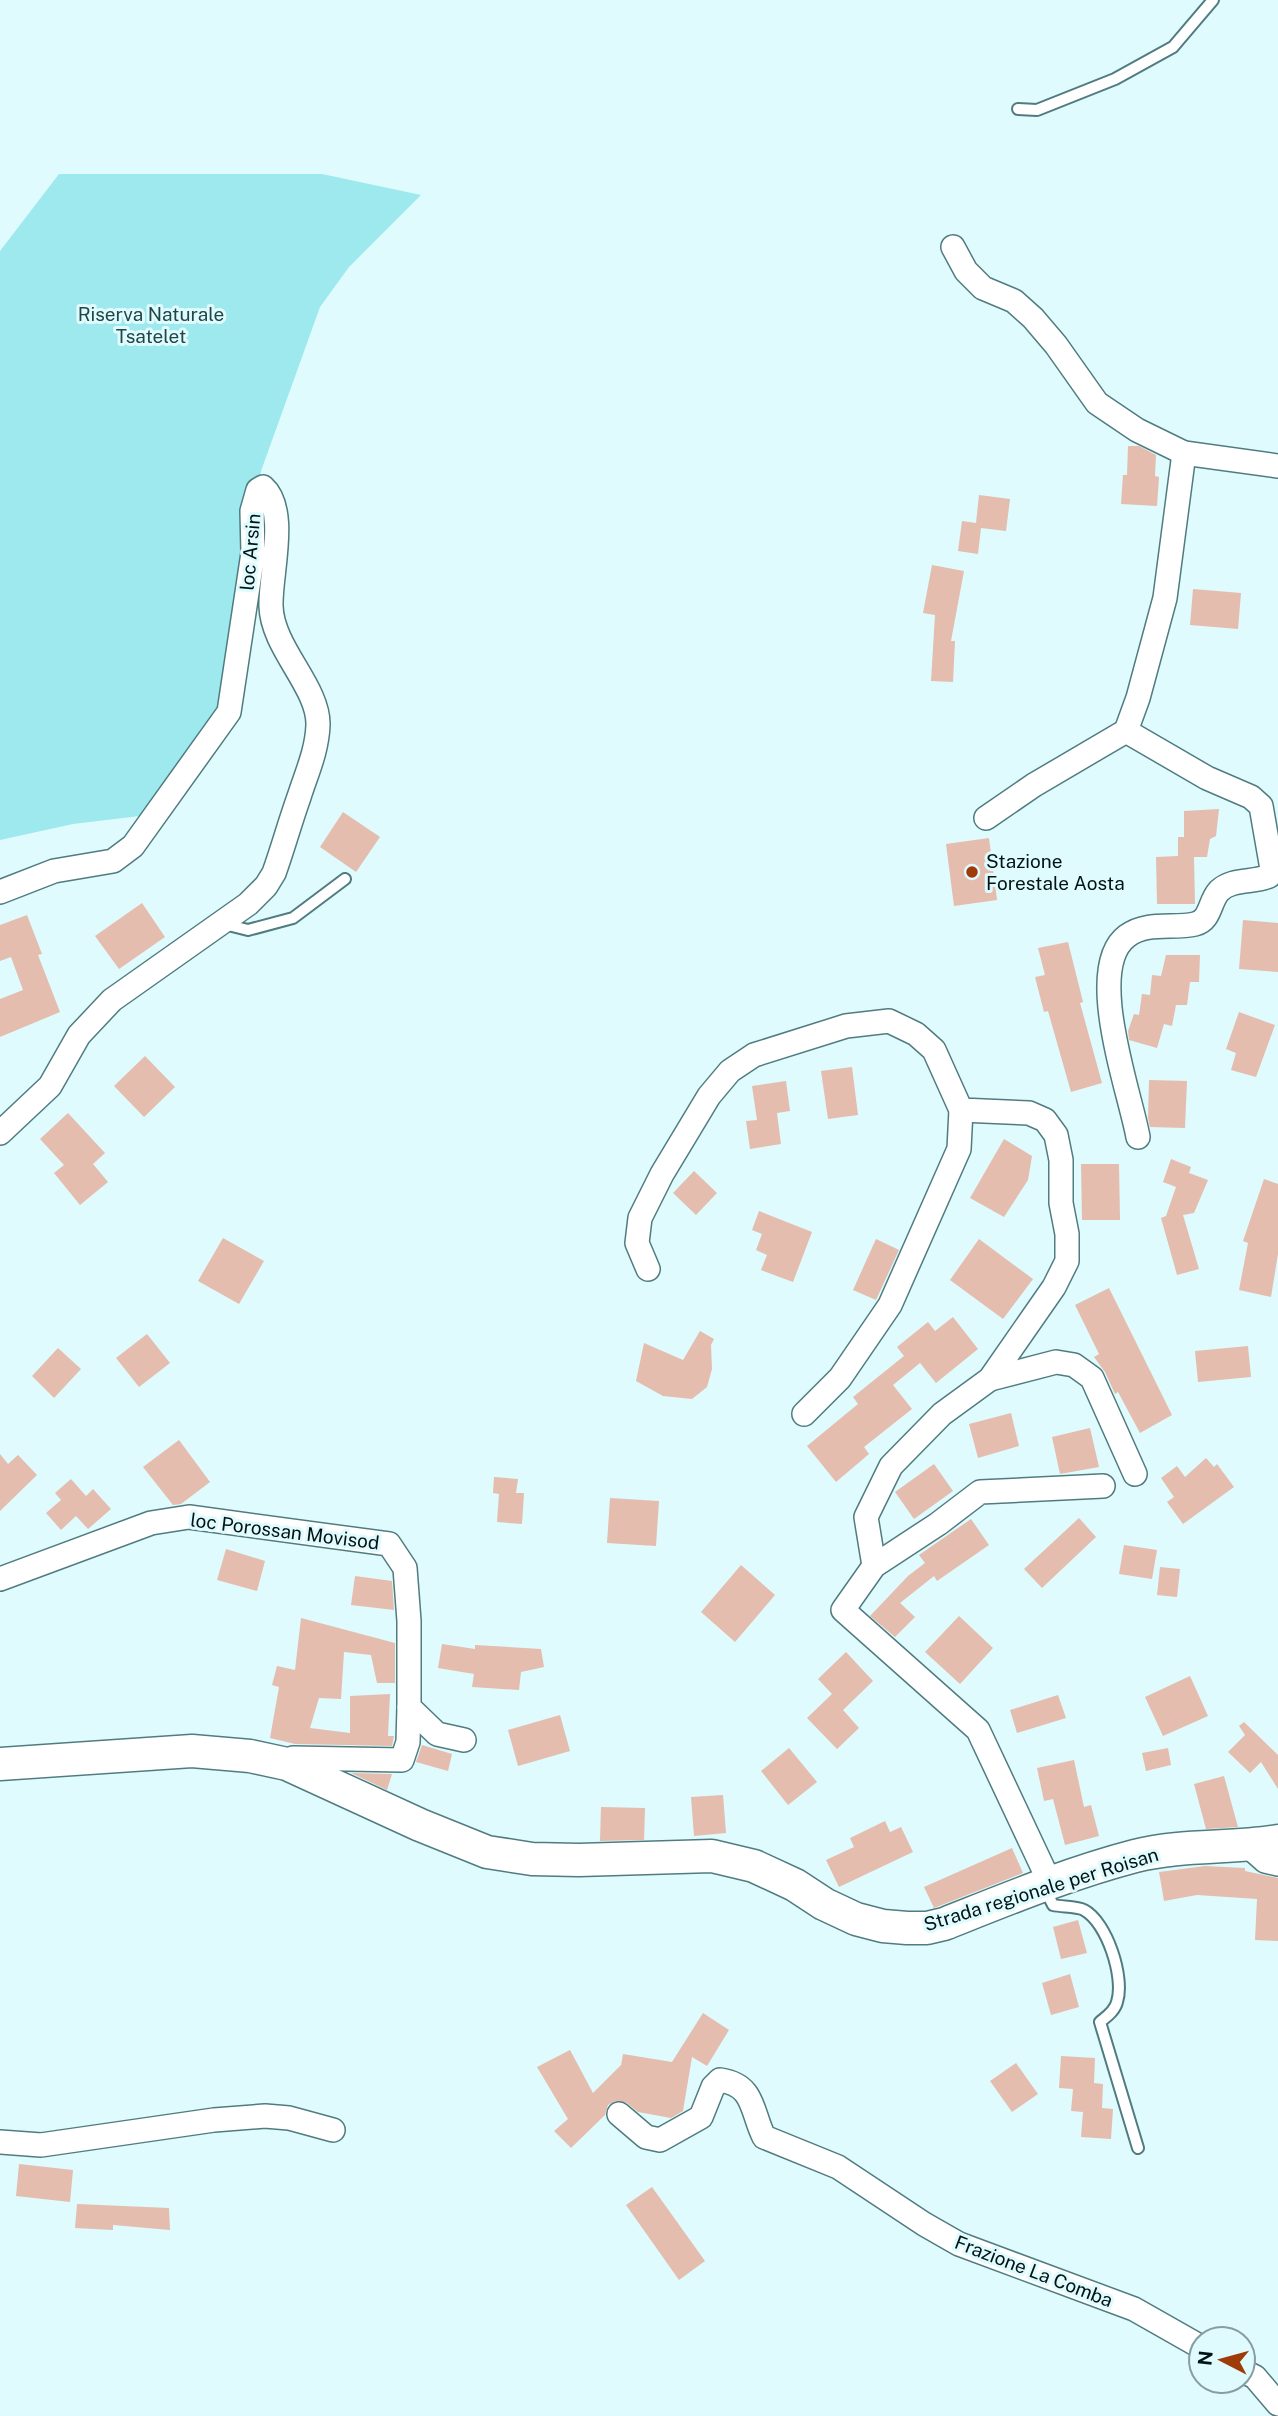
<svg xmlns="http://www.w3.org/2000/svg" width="1278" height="2416" font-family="'Public Sans',sans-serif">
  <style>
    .green { fill: #9de9ee }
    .building { fill: #e4bdaf }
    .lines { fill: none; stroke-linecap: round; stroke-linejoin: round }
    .lane-casing { stroke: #507c80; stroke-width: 14 }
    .street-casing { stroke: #507c80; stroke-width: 26 }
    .secondary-casing { stroke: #507c80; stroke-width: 35 }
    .lane { stroke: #fff; stroke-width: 10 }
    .street { stroke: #fff; stroke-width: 23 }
    .secondary { stroke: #fff; stroke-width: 32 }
    .poi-dot { fill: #9f3a09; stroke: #dffbfd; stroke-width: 2.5 }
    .labels { text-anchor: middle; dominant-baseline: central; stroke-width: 6; stroke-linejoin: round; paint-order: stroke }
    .park-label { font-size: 19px; fill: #214648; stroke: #dffbfd }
    .street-label { font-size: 19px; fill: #031315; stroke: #dffbfd }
    .poi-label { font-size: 19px; fill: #031315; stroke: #dffbfd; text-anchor: start }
  </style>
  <rect width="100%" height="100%" fill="#dffbfd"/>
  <polygon class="green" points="59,174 322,174 421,195 349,267 320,307 261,471 223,710 148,815 73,824 0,840 0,251"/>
  <g class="building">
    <polygon points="1128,446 1139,446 1156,455 1155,476 1159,477 1157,506 1121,504 1123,475 1127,475"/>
    <polygon points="979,495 1010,499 1006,531 981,528 978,554 958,551 962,521 976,523"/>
    <polygon points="932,565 964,571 951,641 955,641 953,682 931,681 935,615 923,613"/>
    <polygon points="1193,589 1241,593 1238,629 1190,625"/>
    <polygon points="1219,809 1216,836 1210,839 1207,857 1194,857 1195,904 1157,904 1156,857 1178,856 1178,837 1184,837 1184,811"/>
    <polygon points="343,812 380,837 356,872 320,847"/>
    <polygon points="989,838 997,900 954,906 946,844"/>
    <polygon points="142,903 165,937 119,969 95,936"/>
    <polygon points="27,915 42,954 38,955 60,1012 0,1037 0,999 23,990 11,957 0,961 0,925"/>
    <polygon points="1243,920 1278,923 1278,972 1239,969"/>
    <polygon points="1068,942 1083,1002 1080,1003 1102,1083 1071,1092 1048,1011 1044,1012 1035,977 1045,975 1038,948"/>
    <polygon points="1166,955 1200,955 1199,982 1190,982 1187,1005 1176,1005 1172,1026 1164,1024 1157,1048 1129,1040 1128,1031 1134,1014 1139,1015 1142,994 1150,995 1152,975 1161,976"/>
    <polygon points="1239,1012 1275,1025 1256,1077 1231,1070 1236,1053 1226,1049"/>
    <polygon points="145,1056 175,1087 144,1117 114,1086"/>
    <polygon points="852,1067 858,1115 828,1119 821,1071"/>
    <polygon points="1149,1080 1187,1081 1185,1128 1150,1127 1148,1118"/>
    <polygon points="786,1081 790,1111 777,1113 781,1144 750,1149 746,1121 757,1120 752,1086"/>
    <polygon points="68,1113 105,1153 93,1164 108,1182 80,1205 54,1173 64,1165 40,1139"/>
    <polygon points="1004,1139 1032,1156 1028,1180 1004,1217 970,1198"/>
    <polygon points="1171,1159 1191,1167 1189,1173 1208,1180 1194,1213 1183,1215 1199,1269 1177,1275 1161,1218 1166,1216 1176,1187 1163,1182"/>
    <polygon points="1081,1164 1119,1164 1120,1220 1082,1220"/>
    <polygon points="694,1171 717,1193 696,1215 673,1193"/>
    <polygon points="1264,1179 1278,1184 1278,1254 1271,1297 1239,1290 1248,1243 1243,1241"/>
    <polygon points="759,1211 812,1232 793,1282 761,1270 767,1255 756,1250 762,1234 752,1230"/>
    <polygon points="223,1238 264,1261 239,1304 198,1281"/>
    <polygon points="876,1239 899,1250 876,1300 853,1290"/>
    <polygon points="979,1239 1033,1279 1003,1319 950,1280"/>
    <polygon points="1109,1288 1172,1415 1140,1433 1118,1392 1115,1394 1105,1372 1094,1357 1099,1354 1075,1305"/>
    <polygon points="953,1317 978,1349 936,1383 920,1363 893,1385 912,1409 864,1447 869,1454 836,1482 807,1446 858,1404 853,1397 904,1356 897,1347 928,1322 935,1331"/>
    <polygon points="700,1331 714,1339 711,1345 712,1369 707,1387 692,1399 663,1396 636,1381 644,1343 683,1360"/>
    <polygon points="147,1334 170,1363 139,1387 116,1358"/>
    <polygon points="1248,1346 1251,1377 1198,1382 1195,1351"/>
    <polygon points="58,1348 81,1369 54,1398 32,1376"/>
    <polygon points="1011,1413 1019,1446 978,1458 969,1424"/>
    <polygon points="1090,1428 1099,1467 1060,1474 1052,1437"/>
    <polygon points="179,1440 210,1482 181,1504 173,1505 143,1467"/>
    <polygon points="0,1454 8,1464 18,1455 37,1475 0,1511"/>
    <polygon points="1206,1458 1214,1467 1217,1464 1234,1487 1183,1524 1167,1502 1174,1497 1161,1478 1177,1466 1185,1477"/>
    <polygon points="934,1464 953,1491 914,1519 895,1492"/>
    <polygon points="494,1477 518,1479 516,1493 524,1493 522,1524 497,1522 499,1494 493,1493"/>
    <polygon points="71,1479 86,1496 93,1489 111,1509 88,1529 76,1516 61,1530 46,1513 61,1500 55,1493"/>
    <polygon points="610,1498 659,1501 656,1546 607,1543"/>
    <polygon points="1079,1518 1096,1537 1042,1588 1024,1569"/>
    <polygon points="971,1519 989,1545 937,1581 934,1576 900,1603 915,1617 895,1637 870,1616 908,1576 925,1563 919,1555"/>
    <polygon points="1124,1545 1157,1550 1152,1579 1119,1574"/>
    <polygon points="226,1549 265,1561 257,1591 217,1580"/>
    <polygon points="741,1565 775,1595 735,1642 701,1612"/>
    <polygon points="1160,1567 1180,1569 1177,1597 1157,1595"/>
    <polygon points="355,1576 392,1581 394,1610 351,1605"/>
    <polygon points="959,1616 993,1648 960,1684 925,1652"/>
    <polygon points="301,1618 395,1643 395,1683 377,1683 371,1655 344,1652 341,1699 319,1698 310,1728 350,1733 350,1696 390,1694 388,1736 394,1736 392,1746 295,1744 270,1738 279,1687 272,1685 277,1666 295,1670"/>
    <polygon points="442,1644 475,1649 475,1645 541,1649 544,1667 521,1672 519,1690 472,1687 474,1674 438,1668"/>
    <polygon points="846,1652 873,1681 843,1710 859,1728 837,1749 807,1718 832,1694 818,1679"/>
    <polygon points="1190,1676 1208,1716 1163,1736 1145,1697"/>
    <polygon points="1058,1695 1066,1718 1017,1733 1010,1710"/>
    <polygon points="560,1715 570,1751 518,1766 508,1730"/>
    <polygon points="1244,1722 1278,1755 1278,1789 1261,1762 1250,1773 1228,1752 1245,1735 1239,1726"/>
    <polygon points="422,1745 452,1754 448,1771 416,1762"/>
    <polygon points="789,1748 817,1782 788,1805 761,1771"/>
    <polygon points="1168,1748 1171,1765 1146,1771 1142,1753"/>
    <polygon points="1074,1760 1084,1807 1091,1805 1099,1836 1065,1845 1053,1799 1044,1801 1037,1768"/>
    <polygon points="351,1773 392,1774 387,1790"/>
    <polygon points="1224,1776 1238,1827 1206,1829 1194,1784"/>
    <polygon points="723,1795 726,1833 694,1836 691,1797"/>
    <polygon points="601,1807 645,1808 644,1840 600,1841"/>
    <polygon points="885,1821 890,1832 901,1827 913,1852 839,1887 826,1860 854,1847 850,1838"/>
    <polygon points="1012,1848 1023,1873 934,1908 924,1887"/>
    <polygon points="1205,1866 1245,1868 1245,1871 1278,1878 1278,1941 1255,1940 1257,1899 1197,1895 1164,1901 1159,1872"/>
    <polygon points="1078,1920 1087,1953 1061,1959 1053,1927"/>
    <polygon points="1070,1974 1079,2007 1051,2015 1042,1983"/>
    <polygon points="703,2013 729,2030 707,2066 692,2057 683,2111 671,2118 638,2112 627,2103 615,2101 608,2105 605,2115 571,2148 554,2131 568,2119 537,2067 570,2050 593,2093 621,2065 623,2054 672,2062"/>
    <polygon points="1061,2056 1095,2058 1094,2083 1103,2084 1102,2108 1113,2109 1111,2139 1081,2137 1083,2112 1071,2111 1073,2089 1059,2088"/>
    <polygon points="1016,2063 1038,2094 1012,2112 990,2081"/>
    <polygon points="19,2164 73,2170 70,2202 16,2196"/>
    <polygon points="652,2187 705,2261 679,2280 626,2205"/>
    <polygon points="77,2204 169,2208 170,2230 113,2225 113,2230 75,2228"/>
  </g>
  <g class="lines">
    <g class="lane-casing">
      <g id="lane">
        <polyline points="1018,109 1037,110 1115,79 1173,47 1213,0"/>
        <polyline points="224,924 248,930 293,918 345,879"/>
        <path d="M 1050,1886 L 1048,1895 L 1053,1905 C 1062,1907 1077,1906 1084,1910 C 1107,1922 1125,1978 1117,2002 C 1115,2011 1106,2017 1100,2022 L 1138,2148"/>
      </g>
    </g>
    <g class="street-casing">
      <g id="street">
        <polyline points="953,247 966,271 983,288 1014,301 1033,318 1056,345 1097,403 1137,430 1184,453 1278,466"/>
        <path d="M 1126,731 L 1207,778 L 1251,797 L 1261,806 L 1272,869 L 1269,876 C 1254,883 1232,878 1219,891 C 1209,902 1211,920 1195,924 C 1173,929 1147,921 1127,936 C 1084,968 1130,1092 1138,1137"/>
        <polyline points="986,818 1034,785 1126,731 1138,698 1165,598 1184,453"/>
        <path d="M 0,892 L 54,871 L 113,861 L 133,846 L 229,712 L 253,553 L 252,511 L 258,490 L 263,487 C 289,510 270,574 271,606 C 272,648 319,687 318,725 C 317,751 307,772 299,797 C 290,822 283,848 274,873 L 266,886 L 248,904 L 112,1000 L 79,1035 L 50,1086 L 0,1133"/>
        <polyline points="648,1269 637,1243 640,1218 662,1174 709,1096 730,1071 754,1055 846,1026 889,1021 916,1034 934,1050 961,1110 1029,1113 1045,1120 1056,1135 1061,1160 1061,1203 1067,1234 1067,1261 1054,1287 990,1379 942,1414 891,1466 866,1517 874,1566"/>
        <polyline points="990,1379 1056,1362 1074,1365 1092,1378 1135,1474"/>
        <polyline points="804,1414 840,1378 890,1305 959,1149 961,1110"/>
        <polyline points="0,1579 151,1523 189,1517 389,1544 405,1568 409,1621 409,1707 437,1734 464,1740"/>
        <polyline points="287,1764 293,1758 402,1760 408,1742 409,1707"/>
        <polyline points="1247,1845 1265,1861 1278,1864"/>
        <polyline points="1050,1883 978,1730 843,1610 874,1566 938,1524 980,1492 1103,1486"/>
        <path d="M 619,2114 L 646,2137 L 660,2140 L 701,2117 L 713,2087 L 720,2080 C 755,2085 751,2111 764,2137 L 838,2167 L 924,2224 L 959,2244 L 1134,2309 L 1201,2347"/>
        <polyline points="0,2142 41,2145 214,2120 265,2116 289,2118 333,2130"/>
        <polyline points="1243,2371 1255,2377 1278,2404"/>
      </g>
    </g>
    <g class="secondary-casing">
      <path id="secondary" d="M 0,1764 L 192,1751 L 250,1756 L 287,1764 L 420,1825 L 487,1852 L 532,1859 L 579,1860 L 712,1856 L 754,1866 L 795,1885 L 824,1904 L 856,1919 L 883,1926 L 907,1928 L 927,1928 L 944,1924 C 1007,1899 1070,1873 1135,1856 C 1182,1844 1231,1849 1278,1841"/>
    </g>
    <use href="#lane" class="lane"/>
    <use href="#street" class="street"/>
    <use href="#secondary" class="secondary"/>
  </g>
  <circle class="poi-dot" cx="972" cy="872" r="7"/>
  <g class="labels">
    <g class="park-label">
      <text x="151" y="314">Riserva Naturale<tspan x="151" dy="22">Tsatelet</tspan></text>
    </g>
    <g class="street-label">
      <text transform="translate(250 552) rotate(-85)">loc Arsin</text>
      <text transform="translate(285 1531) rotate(7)">loc Porossan Movisod</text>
      <text transform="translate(1041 1889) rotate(-17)">Strada regionale per Roisan</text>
      <text transform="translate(1034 2271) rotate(21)">Frazione La Comba</text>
    </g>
    <g class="poi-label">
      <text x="986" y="861">Stazione<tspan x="986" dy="22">Forestale Aosta</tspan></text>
    </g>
  </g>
  <g transform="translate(1222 2360) rotate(276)"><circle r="33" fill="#dffbfd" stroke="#879ea0" stroke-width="2"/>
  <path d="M0-5L12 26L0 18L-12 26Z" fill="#9f3a09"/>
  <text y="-10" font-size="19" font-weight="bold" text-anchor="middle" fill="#031315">N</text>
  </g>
</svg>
